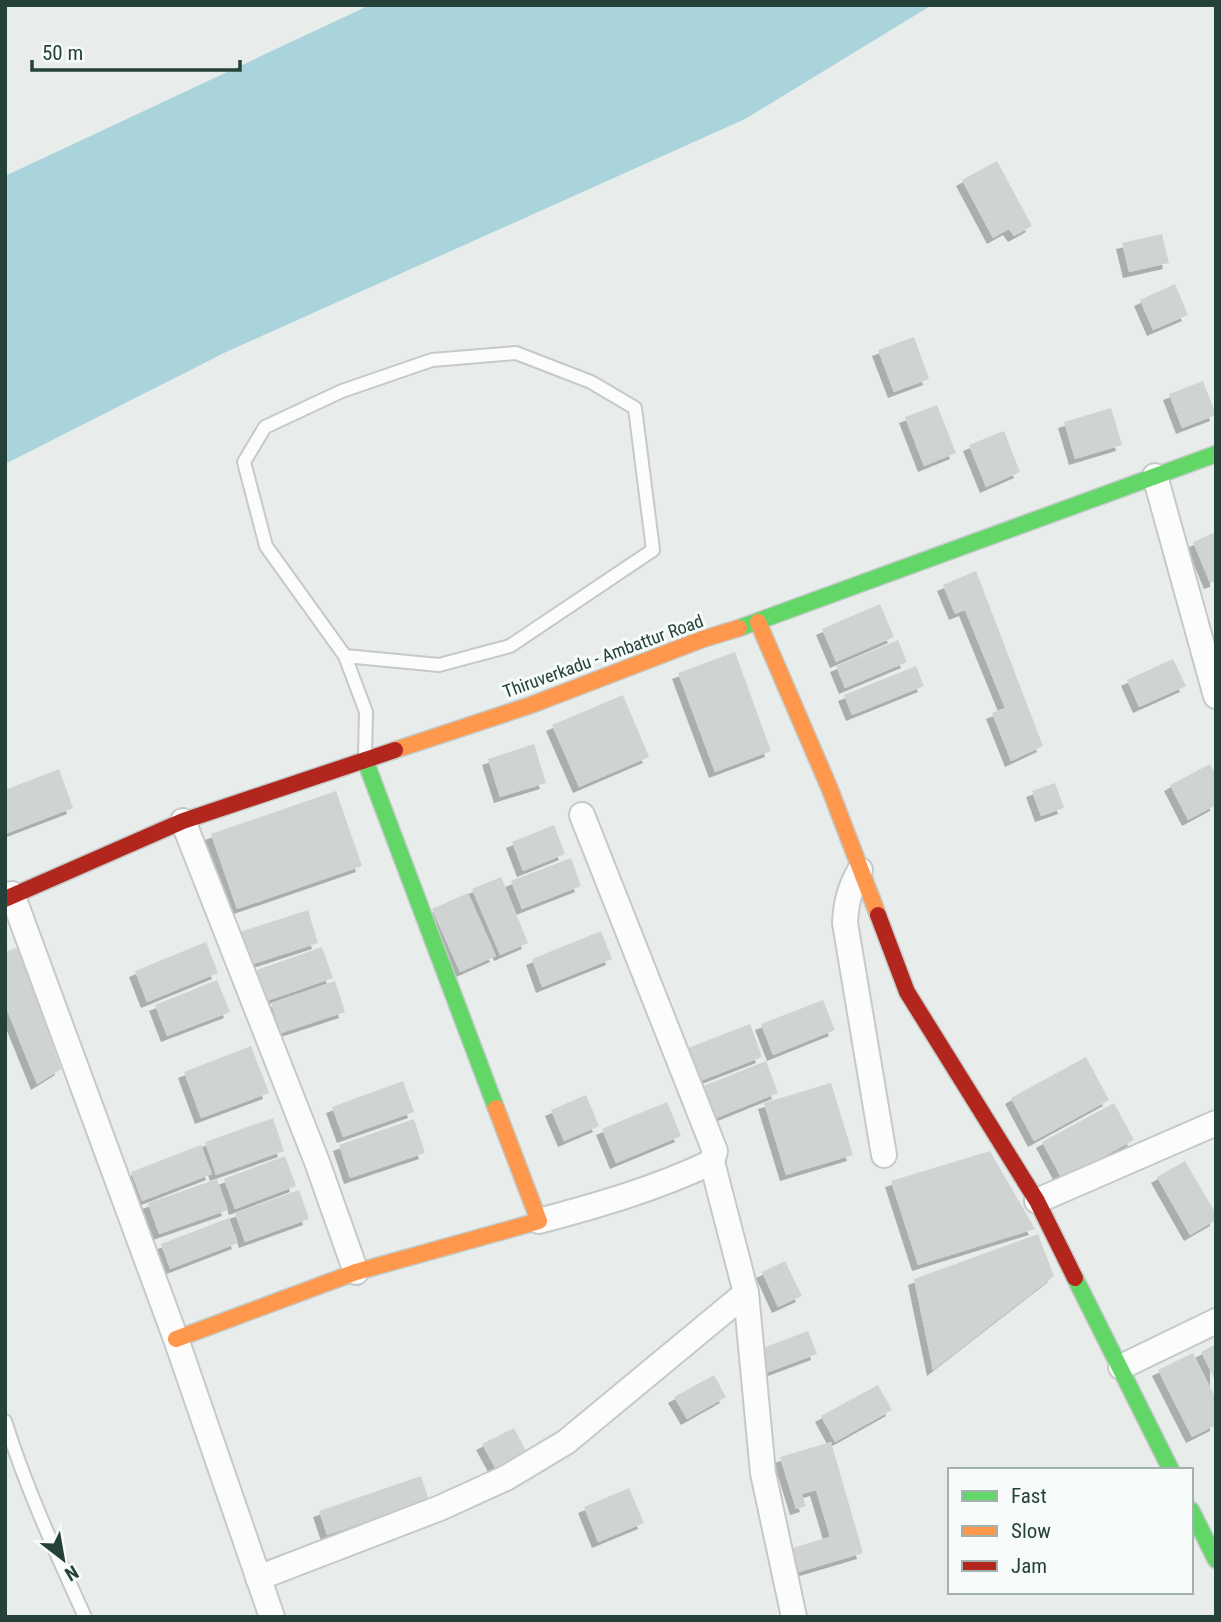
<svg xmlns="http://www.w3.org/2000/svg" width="1221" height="1622" font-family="'Roboto Condensed',sans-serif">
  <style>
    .water { fill: #a9d4db }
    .building { fill: #cfd4d2; filter: url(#shadow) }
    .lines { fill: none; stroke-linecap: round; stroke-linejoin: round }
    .lane-casing { stroke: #c5cac8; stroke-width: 16 }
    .street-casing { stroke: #c5cac8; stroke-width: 28 }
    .fast-casing { stroke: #c3cbc8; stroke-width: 19 }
    .slow-casing { stroke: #c3cbc8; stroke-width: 19 }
    .jam-casing { stroke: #c3cbc8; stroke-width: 19 }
    .lane { stroke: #fcfcfc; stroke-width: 12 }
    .street { stroke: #fcfcfc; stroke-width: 24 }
    .fast { stroke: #63d668; stroke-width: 16 }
    .slow { stroke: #ff974d; stroke-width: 16 }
    .jam { stroke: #b3261e; stroke-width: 16 }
    .labels { text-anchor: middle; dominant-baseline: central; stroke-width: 6; stroke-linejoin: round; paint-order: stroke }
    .street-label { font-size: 18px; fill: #24423a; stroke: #f7fbf9 }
  </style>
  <defs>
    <filter id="shadow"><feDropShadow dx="-6" dy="6" stdDeviation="0" flood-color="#0004"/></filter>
  </defs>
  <rect width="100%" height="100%" fill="#e8edeb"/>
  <polygon class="water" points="370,5 932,5 745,119 226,352 5,464 5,176"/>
  <g class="building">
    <polygon points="997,161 1032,226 1014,236 1009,229 993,238 962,180"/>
    <polygon points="1162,234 1169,263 1129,272 1122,243"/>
    <polygon points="1175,284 1188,315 1153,330 1140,300"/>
    <polygon points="914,337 929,379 894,392 878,350"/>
    <polygon points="1203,381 1216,415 1182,428 1169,394"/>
    <polygon points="937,405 956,453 924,466 905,417"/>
    <polygon points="1111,408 1122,445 1075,459 1064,422"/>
    <polygon points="1004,431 1020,472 986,487 969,445"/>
    <polygon points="1216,532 1216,581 1210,583 1193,542"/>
    <polygon points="976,571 1043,746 1011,761 992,713 1005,708 965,610 955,614 943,585"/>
    <polygon points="880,604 894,637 836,662 822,629"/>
    <polygon points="898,640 907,662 845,688 836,666"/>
    <polygon points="735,652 771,751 715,772 678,673"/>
    <polygon points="1173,659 1186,686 1139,707 1127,680"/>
    <polygon points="916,666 924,686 852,715 844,695"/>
    <polygon points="623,695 649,757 579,787 552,725"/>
    <polygon points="534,744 546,783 500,797 488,759"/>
    <polygon points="1210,764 1216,775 1216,805 1188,820 1170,785"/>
    <polygon points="59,769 73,808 5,834 5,790"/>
    <polygon points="1055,783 1064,808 1041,816 1032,791"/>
    <polygon points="336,791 362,866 237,909 211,834"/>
    <polygon points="554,825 565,854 523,871 512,842"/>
    <polygon points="571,858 581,886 522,909 511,881"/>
    <polygon points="501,877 528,943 500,955 472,889"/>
    <polygon points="468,893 496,956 460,972 432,909"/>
    <polygon points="308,910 318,943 247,966 237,933"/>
    <polygon points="601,931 612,959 542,987 532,959"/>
    <polygon points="206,942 218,973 147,1002 135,971"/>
    <polygon points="19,947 61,1069 37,1084 5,1005 5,952"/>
    <polygon points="322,947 333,978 261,1003 251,972"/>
    <polygon points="217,980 230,1012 167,1036 155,1005"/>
    <polygon points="335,981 345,1012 281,1033 271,1003"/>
    <polygon points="823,1000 835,1030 773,1055 761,1024"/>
    <polygon points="750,1024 762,1057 695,1083 683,1050"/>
    <polygon points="251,1046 269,1093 201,1118 184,1072"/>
    <polygon points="1086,1057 1109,1100 1034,1141 1011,1098"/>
    <polygon points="766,1061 778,1093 709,1121 696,1089"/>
    <polygon points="403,1081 414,1112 343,1137 332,1107"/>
    <polygon points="831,1083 853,1155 786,1175 764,1103"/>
    <polygon points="586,1095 599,1126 564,1141 551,1110"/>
    <polygon points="667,1102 681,1136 616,1163 602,1129"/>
    <polygon points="1114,1103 1134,1140 1062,1179 1042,1142"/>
    <polygon points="273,1118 284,1151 216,1175 205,1142"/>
    <polygon points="414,1119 425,1153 350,1178 339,1145"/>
    <polygon points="201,1145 212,1174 142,1201 131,1172"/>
    <polygon points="990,1151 1035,1229 918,1265 891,1181"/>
    <polygon points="285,1156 296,1186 235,1209 224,1179"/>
    <polygon points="1185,1161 1216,1214 1216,1220 1190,1235 1157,1177"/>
    <polygon points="217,1179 228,1210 159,1234 148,1203"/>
    <polygon points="299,1190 309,1219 245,1242 235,1213"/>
    <polygon points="229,1218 238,1243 170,1269 161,1244"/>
    <polygon points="1038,1234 1054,1276 933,1370 914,1279"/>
    <polygon points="785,1261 802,1296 778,1307 762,1272"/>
    <polygon points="808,1331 817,1354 766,1373 757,1350"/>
    <polygon points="1216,1344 1216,1382 1201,1352"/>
    <polygon points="1193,1353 1216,1399 1216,1425 1192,1437 1158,1370"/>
    <polygon points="714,1375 726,1397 687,1419 674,1397"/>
    <polygon points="878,1385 892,1410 835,1442 821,1416"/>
    <polygon points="514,1428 529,1457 498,1473 482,1444"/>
    <polygon points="831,1442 863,1553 799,1572 792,1548 830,1537 816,1490 802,1494 806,1506 796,1509 780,1457"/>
    <polygon points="421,1476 429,1500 327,1535 319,1511"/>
    <polygon points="629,1488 644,1523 598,1542 584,1507"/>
  </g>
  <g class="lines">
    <g class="lane-casing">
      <g id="lane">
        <polyline points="345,656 439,665 510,646 653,550 635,408 591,382 516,353 432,360 342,391 265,427 244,462 266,546 345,656 366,712 365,756"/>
        <path d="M 5,1421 C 26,1488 56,1553 85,1617"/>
      </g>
    </g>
    <g class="street-casing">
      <g id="street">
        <polyline points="1155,476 1216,696"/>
        <polyline points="183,821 317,1162 356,1272"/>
        <path d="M 860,870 C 850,888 846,902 845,923 L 884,1155"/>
        <polyline points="12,894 176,1339 272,1617"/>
        <polyline points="712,1162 746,1293 763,1473 794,1617"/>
        <polyline points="1037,1201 1216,1123"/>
        <path d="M 539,1221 C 599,1205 655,1189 712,1162 L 715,1151 L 582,815"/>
        <polyline points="1121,1367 1216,1321"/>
        <polyline points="258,1578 440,1508 506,1478 566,1442 746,1293"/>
      </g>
    </g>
    <g class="fast-casing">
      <g id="fast">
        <polyline points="739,628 1216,454"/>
        <polyline points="365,760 496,1108"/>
        <polyline points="1075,1278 1171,1470"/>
        <polyline points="1191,1510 1216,1560"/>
      </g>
    </g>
    <g class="slow-casing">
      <g id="slow">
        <polyline points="758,622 829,787 878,915"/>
        <polyline points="395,750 531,705 703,639 739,628"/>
        <polyline points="176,1339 356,1272 539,1221 496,1108"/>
      </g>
    </g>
    <g class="jam-casing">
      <g id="jam">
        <polyline points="5,899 183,821 395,750"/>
        <polyline points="878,915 907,992 1037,1201 1075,1278"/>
      </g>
    </g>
    <use href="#lane" class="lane"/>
    <use href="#street" class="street"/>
    <use href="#fast" class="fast"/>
    <use href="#slow" class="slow"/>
    <use href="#jam" class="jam"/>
  </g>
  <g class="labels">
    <g class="street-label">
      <text transform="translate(603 656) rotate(-20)">Thiruverkadu - Ambattur Road</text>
    </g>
  </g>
  <rect width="1221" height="1622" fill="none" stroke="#24423a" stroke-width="14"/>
  <rect x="948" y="1468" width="245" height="126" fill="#f7fbf9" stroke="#a3b1ad" stroke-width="2"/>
  <rect x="962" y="1491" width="35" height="10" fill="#63d668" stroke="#a3b1ad" stroke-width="2"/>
  <text x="1011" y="1503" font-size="21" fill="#24423a">Fast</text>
  <rect x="962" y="1526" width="35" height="10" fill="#ff974d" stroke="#a3b1ad" stroke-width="2"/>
  <text x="1011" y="1538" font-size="21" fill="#24423a">Slow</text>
  <rect x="962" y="1561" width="35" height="10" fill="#b3261e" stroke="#a3b1ad" stroke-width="2"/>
  <text x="1011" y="1573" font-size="21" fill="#24423a">Jam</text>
  <g transform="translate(63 1559) rotate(149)" stroke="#f7fbf9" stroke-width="5" paint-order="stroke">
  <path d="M0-5L12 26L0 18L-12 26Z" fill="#24423a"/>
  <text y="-10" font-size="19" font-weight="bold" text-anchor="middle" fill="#24423a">N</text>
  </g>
  <path d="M32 60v10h208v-10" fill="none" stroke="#24423a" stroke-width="3.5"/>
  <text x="42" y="60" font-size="21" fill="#24423a" stroke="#f7fbf9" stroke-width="5" paint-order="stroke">50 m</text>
</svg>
